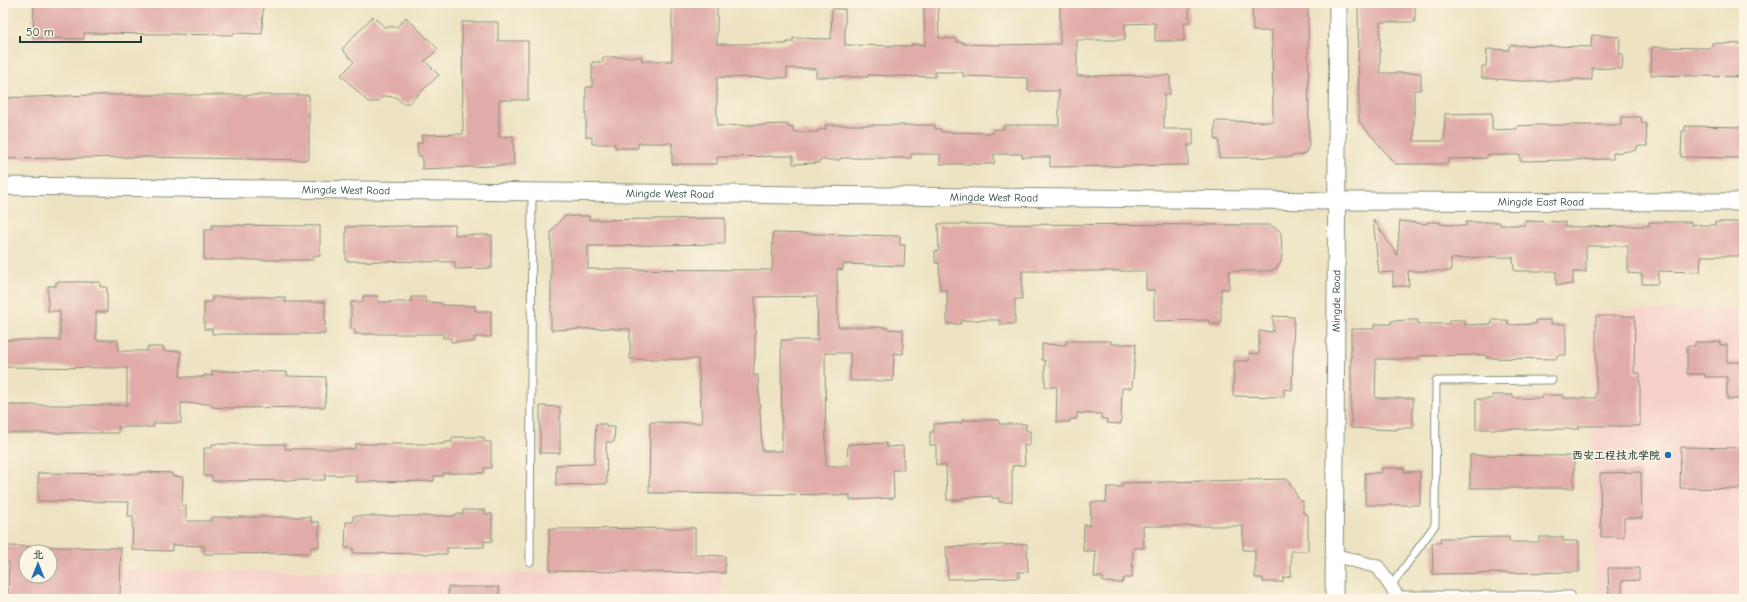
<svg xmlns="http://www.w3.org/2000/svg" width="1747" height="602" font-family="'Comic Neue','LXGW WenKai TC',sans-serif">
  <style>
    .built { fill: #f7d0ca }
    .building { fill: #e0aba8; fill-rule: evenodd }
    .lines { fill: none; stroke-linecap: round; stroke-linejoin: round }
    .service-casing { stroke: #86907b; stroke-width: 9 }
    .minor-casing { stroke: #86907b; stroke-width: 15 }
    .tertiary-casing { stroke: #86907b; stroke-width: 19 }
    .service { stroke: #fff; stroke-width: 7 }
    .minor { stroke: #fff; stroke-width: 13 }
    .tertiary { stroke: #fff; stroke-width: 17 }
    .poi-dot { fill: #1f6fb2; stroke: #fcf5e5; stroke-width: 1.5 }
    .labels { text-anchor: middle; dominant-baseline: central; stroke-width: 3; stroke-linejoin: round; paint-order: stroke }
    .street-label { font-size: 11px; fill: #1f3d34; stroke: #fcf5e5 }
    .poi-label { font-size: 11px; font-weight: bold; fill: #1f3d34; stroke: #fcf5e5; text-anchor: end }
  </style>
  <rect width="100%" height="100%" fill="#fcf5e5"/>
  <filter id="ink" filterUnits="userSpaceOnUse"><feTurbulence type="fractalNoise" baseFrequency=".025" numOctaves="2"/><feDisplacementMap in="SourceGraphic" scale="8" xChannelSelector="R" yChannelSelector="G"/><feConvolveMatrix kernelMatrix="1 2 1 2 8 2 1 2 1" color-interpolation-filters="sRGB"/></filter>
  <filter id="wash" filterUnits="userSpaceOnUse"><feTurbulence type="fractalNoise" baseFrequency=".012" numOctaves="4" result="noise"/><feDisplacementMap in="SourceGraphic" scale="16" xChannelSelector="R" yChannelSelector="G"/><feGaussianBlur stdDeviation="0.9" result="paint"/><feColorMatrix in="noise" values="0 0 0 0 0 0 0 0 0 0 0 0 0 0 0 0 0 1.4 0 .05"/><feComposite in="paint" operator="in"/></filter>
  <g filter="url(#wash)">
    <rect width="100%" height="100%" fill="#ede3c2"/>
    <g class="built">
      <polygon points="1744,309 1744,599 1595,599 1590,311"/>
      <polygon points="3,570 26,570 26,576 50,576 50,570 721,574 721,599 3,599"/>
    </g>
    <g id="blocks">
      <g class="building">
        <polygon points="34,3 263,4 262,34 234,33 234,35 84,33 84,39 33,38"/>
        <path d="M 924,3 L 938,3 L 939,38 L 957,39 L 957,42 L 964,42 L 963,44 L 994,45 L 1060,44 L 1060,3 L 1078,3 L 1078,5 L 1189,5 L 1189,23 L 1184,23 L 1184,41 L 1155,41 L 1155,23 L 1125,24 L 1125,40 L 1077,40 L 1077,76 L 1170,75 L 1170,94 L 1164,94 L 1164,129 L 1193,129 L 1193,145 L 1188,145 L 1188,165 L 1050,167 L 1050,157 L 1022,157 L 1022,154 L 994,154 L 994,164 L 940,164 L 940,154 L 911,154 L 911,158 L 840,158 L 840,160 L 819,160 L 819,163 L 793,164 L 793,156 L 717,157 L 717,164 L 672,164 L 672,143 L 638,143 L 638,148 L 615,148 L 615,144 L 592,144 L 592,137 L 586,137 L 586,87 L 592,87 L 592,62 L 603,62 L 603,57 L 642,57 L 642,61 L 672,61 L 672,4 L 717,4 L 717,44 L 787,44 L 787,42 L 793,42 L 793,38 L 831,39 L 832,9 L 845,9 L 845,45 L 912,46 L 912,44 L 925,45 ZM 787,68 L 816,69 L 816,77 L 868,77 L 868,75 L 935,77 L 935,72 L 963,72 L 963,76 L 1028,78 L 1028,91 L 1059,91 L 1059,125 L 1004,125 L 1004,129 L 993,129 L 993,133 L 941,132 L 941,129 L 935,129 L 935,125 L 825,125 L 826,129 L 818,130 L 818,132 L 793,132 L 793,127 L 788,127 L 788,124 L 717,126 L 717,77 L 787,78 Z"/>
        <polygon points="1252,3 1308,3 1309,146 1306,152 1301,155 1291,156 1291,157 1219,158 1219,140 1215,140 1215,121 1273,122 1272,31 1253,31"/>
        <polygon points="1358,3 1408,3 1408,4 1415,4 1415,22 1380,22 1380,73 1421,73 1421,90 1414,90 1414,141 1444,141 1445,114 1492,113 1492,130 1517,129 1517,126 1536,125 1621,125 1621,117 1641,117 1642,123 1646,123 1647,146 1637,146 1637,150 1613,153 1613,159 1520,161 1520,155 1487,155 1487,158 1448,159 1448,164 1395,164 1359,121"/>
        <polygon points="373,16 384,27 397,27 406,17 438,49 425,61 439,75 409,103 402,103 396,97 383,96 378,102 368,102 341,75 354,62 342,49"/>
        <polygon points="462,22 498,22 498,41 528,41 528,100 499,100 499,137 513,136 514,165 422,169 422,156 418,156 417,143 422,143 422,135 463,134"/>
        <polygon points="1592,35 1620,37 1619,54 1623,54 1622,69 1592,68 1592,80 1572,79 1572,81 1520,81 1482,78 1482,66 1486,66 1487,49 1509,50 1510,45 1591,47"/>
        <polygon points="1712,43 1744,44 1744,77 1651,75 1652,47 1712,48"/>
        <polygon points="95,95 309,95 309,160 139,157 3,159 3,98"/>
        <polygon points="1685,126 1744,127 1744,150 1741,150 1741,158 1681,157 1682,131 1685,131"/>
        <path d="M 564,216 L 589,216 L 589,220 L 725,218 L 725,244 L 588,246 L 588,269 L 772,270 L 773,233 L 900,236 L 900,245 L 905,245 L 904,266 L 843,264 L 843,270 L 837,269 L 838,327 L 886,327 L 886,329 L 903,330 L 903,354 L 894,353 L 893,381 L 850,381 L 850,353 L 825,353 L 826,466 L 847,466 L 848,444 L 886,443 L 887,447 L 903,446 L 904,470 L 893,470 L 894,498 L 850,500 L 850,495 L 649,493 L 650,422 L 702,423 L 698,359 L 630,359 L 630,329 L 614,329 L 614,328 L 551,330 L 551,232 ZM 817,296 L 818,340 L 781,340 L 782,451 L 762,451 L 758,375 L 753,375 L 755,355 L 755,297 Z"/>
        <polygon points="1373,219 1397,255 1400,221 1427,224 1427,222 1440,222 1440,224 1466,226 1466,222 1500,222 1500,225 1525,225 1525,221 1565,222 1565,227 1649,226 1649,222 1691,222 1691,225 1715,225 1715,222 1744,222 1744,253 1742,253 1742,256 1701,256 1700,272 1658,271 1658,284 1642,284 1642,274 1628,273 1628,246 1586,246 1586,272 1573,272 1573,284 1556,285 1556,271 1514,271 1513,257 1482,257 1451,259 1451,271 1408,271 1409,286 1393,286 1393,272 1379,273"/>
        <polygon points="938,224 1269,225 1278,229 1281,233 1282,255 1281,262 1277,268 1270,271 1229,271 1229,289 1221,289 1221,324 1209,324 1209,320 1154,321 1154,290 1146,290 1146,271 1022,271 1022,299 1015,299 1015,324 1000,324 1000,320 974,320 961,321 961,324 947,324 947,290 940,290 939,263 935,263 935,251 939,251"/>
        <polygon points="212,225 320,226 320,256 313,256 313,260 204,260 204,230 212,230"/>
        <polygon points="455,225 455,235 492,235 492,268 455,269 455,262 346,261 346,227"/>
        <polygon points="56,282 100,282 100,287 107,287 107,312 96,312 96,340 118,340 118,351 147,351 147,347 164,347 164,351 181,351 180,377 204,377 204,375 212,376 212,371 287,372 287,376 326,377 325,407 232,408 212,407 212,404 181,403 181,423 154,423 154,427 118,427 118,433 3,433 3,405 127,405 127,368 3,367 3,340 60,340 60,311 48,311 48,286 56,286"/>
        <polygon points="363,296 378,296 378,302 411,302 411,297 425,297 425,302 442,303 442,305 475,306 475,311 491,311 491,337 474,337 474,342 451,342 451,338 443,338 443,334 355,334 355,329 351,329 351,302 363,302"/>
        <polygon points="212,297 285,297 285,302 325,302 325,334 212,334 212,329 204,329 204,302 212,302"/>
        <polygon points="1273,316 1294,317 1292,390 1284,389 1284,397 1233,396 1234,361 1249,361 1249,353 1259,354 1259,331 1273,332"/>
        <polygon points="1596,316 1635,316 1634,373 1640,373 1640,426 1579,426 1579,429 1476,429 1476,399 1492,399 1492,395 1513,395 1513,398 1542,398 1542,395 1563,395 1563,398 1596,398"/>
        <polygon points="1408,320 1418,320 1418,324 1449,324 1449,320 1465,320 1465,325 1492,324 1492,320 1508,320 1508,325 1536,324 1536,320 1551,320 1551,324 1566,324 1566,355 1557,355 1557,359 1486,358 1486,355 1418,356 1418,359 1376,359 1375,398 1413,398 1413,428 1397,428 1397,430 1351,428 1351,329 1374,329 1374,324 1391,324 1391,321"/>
        <polygon points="1066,341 1111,341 1111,344 1136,344 1132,388 1122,388 1121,424 1107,423 1107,419 1101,419 1101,414 1077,413 1077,419 1070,419 1070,422 1056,422 1057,387 1045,387 1045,360 1042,360 1042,344 1066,345"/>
        <polygon points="1695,342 1720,342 1720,345 1727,345 1727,362 1744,362 1744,399 1727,399 1727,377 1705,377 1705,374 1687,374 1687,346 1695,346"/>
        <polygon points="540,406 560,407 560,453 540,453"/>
        <polygon points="962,420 999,420 999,424 1026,424 1026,431 1030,431 1030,445 1024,446 1025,465 1012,466 1012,502 999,502 999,498 992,498 992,496 961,498 961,500 947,500 946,465 936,465 936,445 930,445 930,432 934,432 934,424 962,423"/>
        <polygon points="596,424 606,424 606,427 615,427 614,442 606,442 607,484 556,485 556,465 594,464"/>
        <polygon points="452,437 484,437 484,442 491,442 491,468 484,468 484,473 443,473 443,476 434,476 434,481 356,482 356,475 325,475 325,480 212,481 212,476 204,476 204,448 212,448 212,444 285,444 285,449 355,449 355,444 444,444 444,442 452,442"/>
        <polygon points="1681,447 1744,448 1744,489 1680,488"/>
        <polygon points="1470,455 1574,456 1574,488 1470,488"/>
        <polygon points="1381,468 1404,468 1404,472 1420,472 1420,505 1365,505 1365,473 1381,473"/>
        <polygon points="140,472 172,473 172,476 183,477 182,506 186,506 186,521 211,521 211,517 311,517 311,522 319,522 319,547 311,547 311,553 204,554 204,546 172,545 172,551 132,550 133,516 128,516 129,502 38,501 38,473 140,474"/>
        <polygon points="1641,472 1642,518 1624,518 1624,537 1601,537 1600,473"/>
        <polygon points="1287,479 1300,501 1303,501 1303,513 1308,515 1308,551 1291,551 1291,576 1283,578 1283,582 1263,582 1263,578 1255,578 1255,550 1243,550 1243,526 1143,526 1144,548 1133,548 1132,578 1124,578 1122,583 1103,582 1103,577 1094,577 1096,551 1083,551 1084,525 1090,525 1091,502 1106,502 1107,487 1122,487 1122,483"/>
        <polygon points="463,510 485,510 485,514 492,514 492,542 484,541 484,547 447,548 447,554 353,553 353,548 345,548 346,522 353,522 353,516 455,516 455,514 463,514"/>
        <polygon points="695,528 695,555 725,556 725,573 550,571 549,529"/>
        <polygon points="1509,537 1509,542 1539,542 1539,537 1563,537 1563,541 1579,541 1579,572 1433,574 1432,543 1441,543 1440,538"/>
        <polygon points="1027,544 1028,572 1019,572 1019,578 948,579 946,547"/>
        <path d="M 3,546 L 121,548 L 120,599 L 8,599 L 9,562 L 3,562 ZM 26,552 L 50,552 L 50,576 L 26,576 Z"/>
        <polygon points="1608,568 1639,568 1639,580 1622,581 1622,599 1609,599"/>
        <rect x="448" y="587" width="51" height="12"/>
      </g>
    </g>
  </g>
  <g filter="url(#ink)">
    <use href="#blocks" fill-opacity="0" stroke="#86907b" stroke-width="1"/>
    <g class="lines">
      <g class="service-casing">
        <g id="service">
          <polyline points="530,562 532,191"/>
          <polyline points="1391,586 1435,525 1436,381 1552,380"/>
          <polyline points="1397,595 1571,595"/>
        </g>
      </g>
      <g class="minor-casing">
        <polyline id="minor" points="1334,555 1378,567 1399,599"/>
      </g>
      <g class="tertiary-casing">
        <g id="tertiary">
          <path id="s1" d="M 3,186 L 1337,201 L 1744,202"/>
          <path id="s2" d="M 1334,599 L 1338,3"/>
        </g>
      </g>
      <use href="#service" class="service"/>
      <use href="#minor" class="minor"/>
      <use href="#tertiary" class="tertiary"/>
    </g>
  </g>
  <circle class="poi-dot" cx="1668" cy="455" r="4"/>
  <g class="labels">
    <g class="street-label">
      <text stroke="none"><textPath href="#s1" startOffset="343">Mingde West Road</textPath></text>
      <text stroke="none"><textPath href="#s1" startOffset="667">Mingde West Road</textPath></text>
      <text stroke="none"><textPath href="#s1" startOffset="991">Mingde West Road</textPath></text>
      <text stroke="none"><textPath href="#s1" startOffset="1538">Mingde East Road</textPath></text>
      <text stroke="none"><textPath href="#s2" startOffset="298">Mingde Road</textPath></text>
    </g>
    <g class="poi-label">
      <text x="1660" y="455">西安工程技术学院</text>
    </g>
  </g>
  <rect width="1747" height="602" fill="none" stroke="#fcf5e5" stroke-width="16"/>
  <g transform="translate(38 564)"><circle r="19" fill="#fcf5e5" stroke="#a4ab9e"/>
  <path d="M0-3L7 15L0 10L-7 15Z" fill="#1f6fb2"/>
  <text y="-6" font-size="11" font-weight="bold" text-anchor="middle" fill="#1f3d34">北</text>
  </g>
  <path d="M20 36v6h121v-6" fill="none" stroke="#1f3d34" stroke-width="2"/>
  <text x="26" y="36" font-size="12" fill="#1f3d34" stroke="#fcf5e5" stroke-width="3" paint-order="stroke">50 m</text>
</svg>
